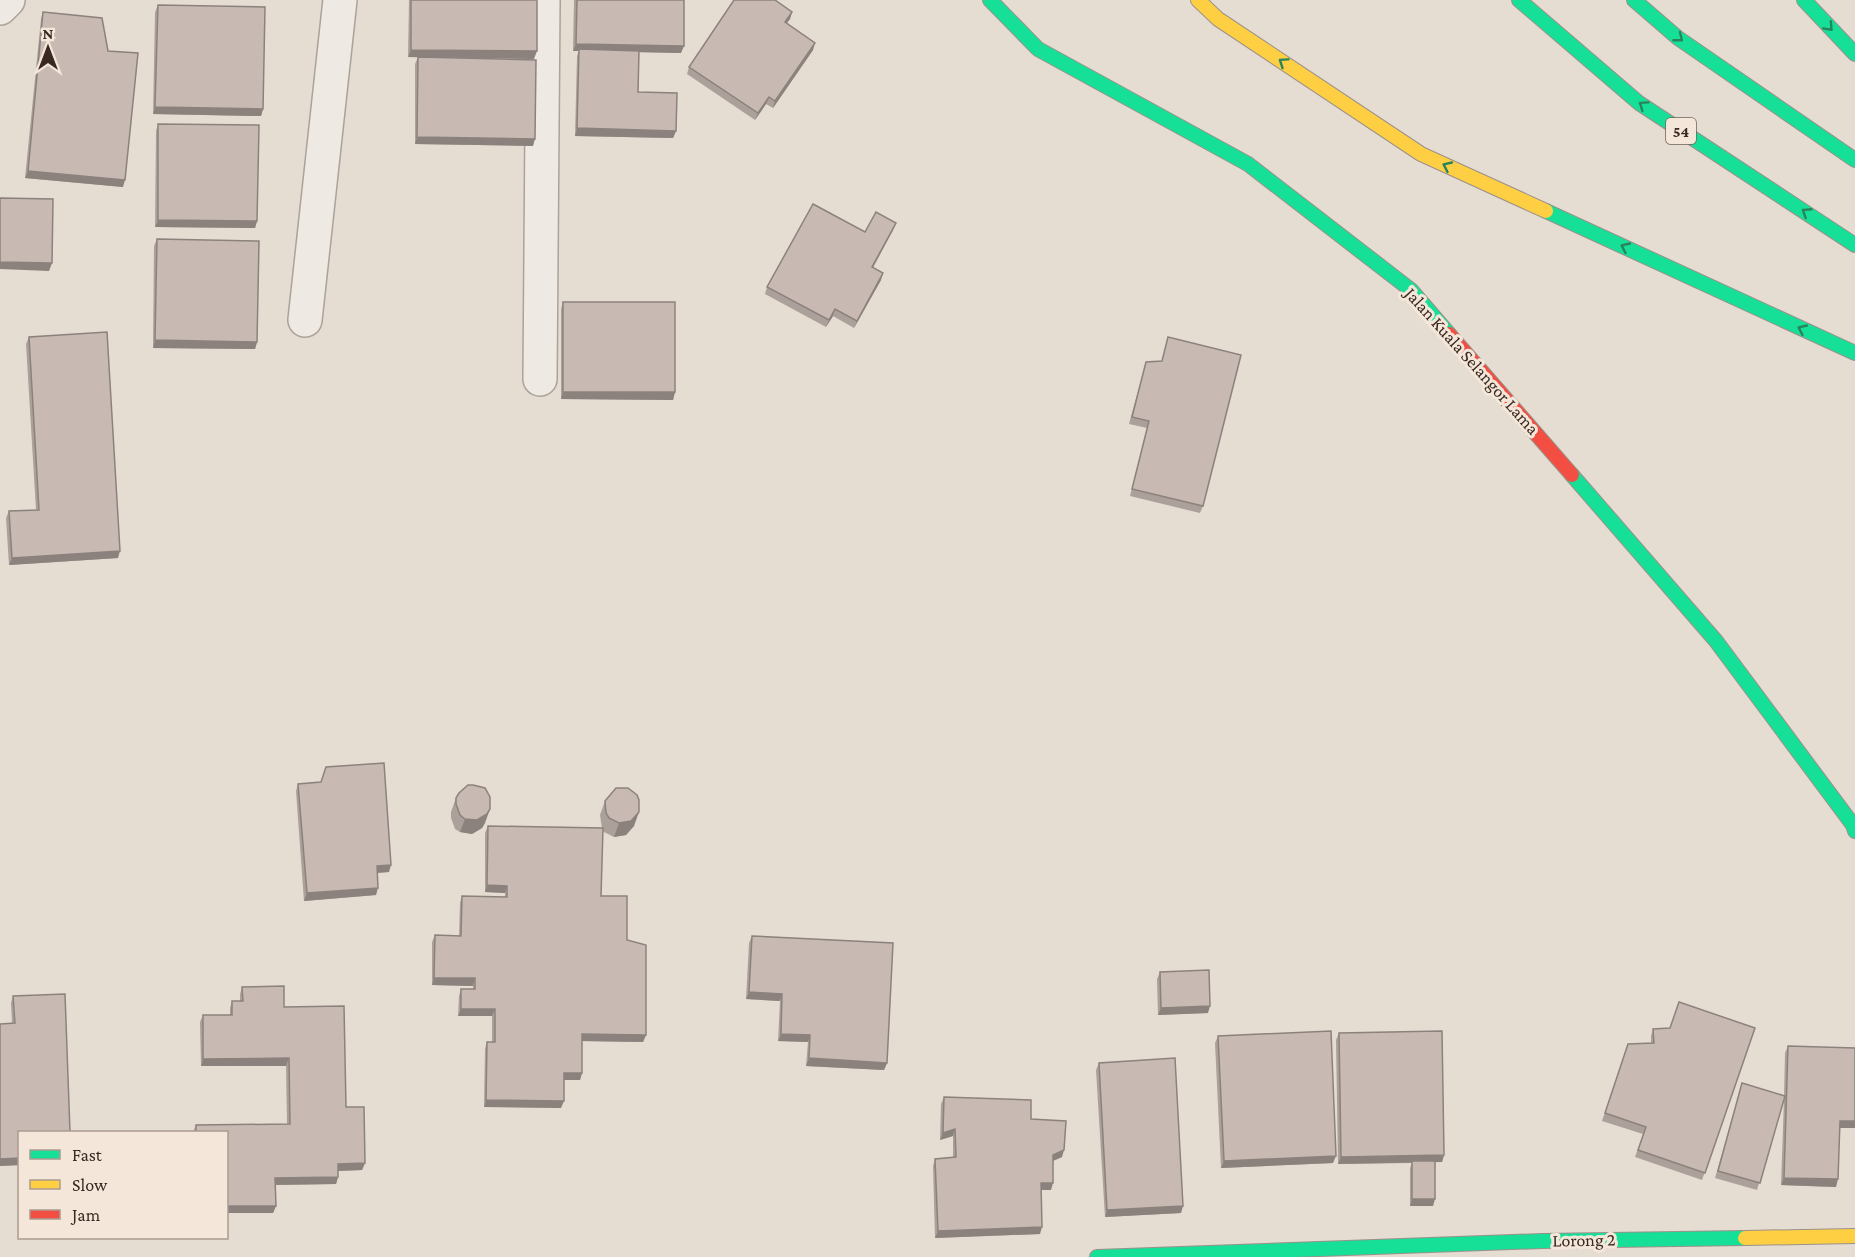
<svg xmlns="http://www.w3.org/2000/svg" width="1855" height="1257" font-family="'Crimson Pro',serif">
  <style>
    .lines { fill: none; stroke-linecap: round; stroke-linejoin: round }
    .street-casing { stroke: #aba29a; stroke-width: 36 }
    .fast-casing { stroke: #9b918a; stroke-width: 16 }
    .slow-casing { stroke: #9b918a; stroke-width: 16 }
    .jam-casing { stroke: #9b918a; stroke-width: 16 }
    .street { stroke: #eee9e3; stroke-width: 33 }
    .fast { stroke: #16e098; stroke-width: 14 }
    .slow { stroke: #ffcf43; stroke-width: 14 }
    .jam { stroke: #f24e42; stroke-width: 14 }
    .wall { fill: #aca09a }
    .shaded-wall { fill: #8c827d }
    .building { fill: #c8bab3; stroke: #8c827d; stroke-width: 1.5 }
    .oneway { stroke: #28845d }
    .labels { text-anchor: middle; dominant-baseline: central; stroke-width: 6; stroke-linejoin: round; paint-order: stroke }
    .shield { fill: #f4e7d9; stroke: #726259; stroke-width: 1.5 }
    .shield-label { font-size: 16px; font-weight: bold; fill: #3a2922 }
    .street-label { font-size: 18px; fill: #3a2922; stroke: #f4e7d9 }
  </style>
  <rect width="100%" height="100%" fill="#e5dcd2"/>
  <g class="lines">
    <g class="street-casing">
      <g id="street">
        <polyline points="0,8 8,0"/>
        <polyline points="305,320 340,0"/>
        <polyline points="540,379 543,0"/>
      </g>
    </g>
    <g class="fast-casing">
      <g id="fast">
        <polyline points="990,0 1038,49 1248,164 1411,290 1449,334"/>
        <polyline points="1519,0 1639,103 1855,245"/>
        <polyline points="1634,0 1678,38 1855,160"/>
        <polyline points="1804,0 1855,54"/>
        <polyline points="1546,211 1855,353"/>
        <polyline points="1572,475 1716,641 1853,825 1855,831"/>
        <polyline points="1097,1257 1542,1241 1745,1238"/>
      </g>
    </g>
    <g class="slow-casing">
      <g id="slow">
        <polyline points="1198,0 1218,19 1421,154 1546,211"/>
        <polyline points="1745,1238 1855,1236"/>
      </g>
    </g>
    <g class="jam-casing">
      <polyline id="jam" points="1449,334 1572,475"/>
    </g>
    <use href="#street" class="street"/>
    <use href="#fast" class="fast"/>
    <use href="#slow" class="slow"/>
    <use href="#jam" class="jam"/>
  </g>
  <g class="wall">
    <polygon points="409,0 537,0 534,59 408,57"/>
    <polygon points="574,0 684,0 681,53 639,52 638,92 676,131 673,138 575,136 577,56 579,51 573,51"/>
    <polygon points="158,5 263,109 261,116 153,114 155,12"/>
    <polygon points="43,12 123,187 25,178 41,19"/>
    <polygon points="792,12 790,19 787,23 813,50 773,108 766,104 755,120 687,74 689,67"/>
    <polygon points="418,57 533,146 415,144 415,64"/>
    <polygon points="158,124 257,221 255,228 155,227 156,131"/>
    <polygon points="893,230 873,268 881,280 854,328 833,316 826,327 765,294 767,287 865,232"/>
    <polygon points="157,239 257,342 255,349 153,348 154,246"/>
    <polygon points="563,302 675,392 673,400 561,399 561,309"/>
    <polygon points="29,337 118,558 9,565 6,518 9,511 36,510 26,344"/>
    <polygon points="1168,337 1203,506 1200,513 1130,496 1147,428 1129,424 1146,362 1162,361"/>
    <polygon points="298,784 389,872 377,873 376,895 304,901 296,791"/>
    <polygon points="456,798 485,823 482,828 472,834 460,832 455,829 451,818 451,812"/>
    <polygon points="605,801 634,826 626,835 614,837 604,832 603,830 601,896 627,940 646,1035 643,1042 582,1041 582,1073 580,1080 564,1080 561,1108 484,1107 485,1049 487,1042 492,1042 492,1016 458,1016 459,996 461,989 473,989 473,986 432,985 432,942 435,935 459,936 460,903 462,896 505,897 505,893 485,892 485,833 488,826 602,828 600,815"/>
    <polygon points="752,936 887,1063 884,1070 806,1066 808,1042 778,1041 780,1001 746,999 749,943"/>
    <polygon points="1160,972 1208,1013 1158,1015 1157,979"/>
    <polygon points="242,987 284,1007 346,1107 365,1163 362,1170 338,1171 338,1177 336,1184 275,1185 276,1206 273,1213 226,1132 193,1132 196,1125 287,1124 286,1066 201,1066 200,1022 203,1015 230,1015 230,1008 232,1001 240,1001 240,994"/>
    <polygon points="13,996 20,1132 20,1165 0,1166 0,1024 12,1023 11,1003"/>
    <polygon points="1755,1028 1702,1180 1635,1157 1643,1134 1602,1121 1628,1044 1651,1043 1651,1036 1653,1029"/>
    <polygon points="1339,1033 1444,1155 1442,1162 1435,1162 1433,1206 1410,1206 1410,1168 1412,1163 1338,1164 1336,1040"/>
    <polygon points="1218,1036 1333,1163 1221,1168 1215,1043"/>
    <polygon points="1788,1046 1855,1048 1855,1128 1840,1128 1836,1187 1781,1185 1784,1099 1757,1190 1715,1178 1742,1083 1784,1096 1785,1053"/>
    <polygon points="1099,1063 1181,1213 1105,1217 1096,1070"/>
    <polygon points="944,1097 1031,1119 1062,1157 1053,1161 1051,1190 1041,1190 1040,1234 935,1238 933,1166 935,1159 953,1158 953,1136 940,1140 941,1104"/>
  </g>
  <g class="shaded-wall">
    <polygon points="792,12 790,19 782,29 785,22"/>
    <polygon points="815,43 813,50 773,108 775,101"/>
    <polygon points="576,44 684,46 681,53 579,51 579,49 579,51 573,51"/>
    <polygon points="411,50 537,51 534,59 408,57"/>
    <polygon points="769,97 766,104 755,120 758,113"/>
    <polygon points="155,107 263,109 261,116 153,114"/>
    <polygon points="577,128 676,131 673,138 575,136"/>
    <polygon points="417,137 535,139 533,146 415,144"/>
    <polygon points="28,171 125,180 123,187 25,178"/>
    <polygon points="158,220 257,221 255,228 155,227"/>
    <polygon points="896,223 893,230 869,274 872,267"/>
    <polygon points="0,262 52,263 49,271 0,269"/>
    <polygon points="883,273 881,280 854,328 857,321"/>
    <polygon points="835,309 833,316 826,327 829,320"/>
    <polygon points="155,340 257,342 255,349 153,348"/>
    <polygon points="563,392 675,392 673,400 561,399"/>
    <polygon points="120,551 118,558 9,565 12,558"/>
    <polygon points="490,809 485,823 482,828 472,834 460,832 465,819"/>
    <polygon points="639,812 634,826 626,835 614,837 619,823"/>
    <polygon points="391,865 389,872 374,873 377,866"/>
    <polygon points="487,885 507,886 505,893 485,892"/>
    <polygon points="378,888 376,895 304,901 307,893"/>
    <polygon points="434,978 475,978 473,986 432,985"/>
    <polygon points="749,992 782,994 780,1001 746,999"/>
    <polygon points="1210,1006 1208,1013 1158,1015 1161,1008"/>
    <polygon points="461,1009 495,1009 492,1016 458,1016"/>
    <polygon points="582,1034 646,1035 643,1042 580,1041"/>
    <polygon points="781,1034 810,1035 808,1042 778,1041"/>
    <polygon points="289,1058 286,1066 201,1066 203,1059"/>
    <polygon points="809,1058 887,1063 884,1070 806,1066"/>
    <polygon points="564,1073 582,1073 580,1080 561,1080"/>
    <polygon points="486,1100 564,1101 561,1108 484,1107"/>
    <polygon points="1840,1121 1855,1121 1855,1128 1837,1128"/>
    <polygon points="955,1129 953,1136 940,1140 943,1133"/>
    <polygon points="1064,1150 1062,1157 1050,1162 1053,1155"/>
    <polygon points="1444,1155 1442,1162 1338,1164 1341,1157"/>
    <polygon points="1336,1156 1333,1163 1221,1168 1224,1161"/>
    <polygon points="20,1158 20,1165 0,1166 0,1159"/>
    <polygon points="365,1163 362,1170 336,1171 338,1164"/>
    <polygon points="338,1177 336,1184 272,1185 275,1178"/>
    <polygon points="1784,1178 1838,1179 1836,1187 1781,1185"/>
    <polygon points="1041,1183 1053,1183 1051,1190 1038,1190"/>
    <polygon points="1412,1199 1435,1199 1433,1206 1410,1206"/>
    <polygon points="226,1206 276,1206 273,1213 226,1213"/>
    <polygon points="1183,1206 1181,1213 1105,1217 1107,1210"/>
    <polygon points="1042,1227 1040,1234 935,1238 938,1231"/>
  </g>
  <g class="building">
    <polygon points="411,0 537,0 537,51 411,50"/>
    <polygon points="577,0 684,0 684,46 576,44"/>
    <polygon points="734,0 775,0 792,12 785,22 815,43 775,101 769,97 758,113 689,67"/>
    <polygon points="158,5 265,7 263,109 155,107"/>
    <polygon points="43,12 102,18 108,51 138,53 125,180 28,171"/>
    <polygon points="579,49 639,51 638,92 677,93 676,131 577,128"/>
    <polygon points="418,57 536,60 535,139 417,137"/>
    <polygon points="158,124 259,125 257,221 158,220"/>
    <polygon points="0,198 53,199 52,263 0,262"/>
    <polygon points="813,204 865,232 876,212 896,223 872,267 883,273 857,321 835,309 829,320 767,287"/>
    <polygon points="157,239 259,241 257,342 155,340"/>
    <rect x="563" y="302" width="112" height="90"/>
    <polygon points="107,332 120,551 12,558 9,511 39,510 29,337"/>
    <polygon points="1168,337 1241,355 1203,506 1132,489 1149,421 1132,417 1146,362 1162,361"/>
    <polygon points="384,763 391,865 377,866 378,888 307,893 298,784 321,782 326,767"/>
    <polygon points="468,785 473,785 485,788 490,797 490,809 487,814 477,820 465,819 460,815 456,804 456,798 459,793"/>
    <polygon points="616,788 628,788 637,795 639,800 639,812 631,821 619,823 609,818 606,813 605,801"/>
    <polygon points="488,826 603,828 601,896 627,896 627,940 646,945 646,1035 582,1034 582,1073 564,1073 564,1101 486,1100 487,1042 495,1042 495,1009 461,1009 461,989 475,989 475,978 434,978 435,935 461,936 462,896 507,897 507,886 487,885"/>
    <polygon points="752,936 893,943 887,1063 809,1058 810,1035 781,1034 782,994 749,992"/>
    <polygon points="1209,970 1210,1006 1161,1008 1160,972"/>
    <polygon points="284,986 284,1007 344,1006 346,1107 364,1107 365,1163 338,1164 338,1177 275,1178 276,1206 226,1206 226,1132 196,1132 196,1125 290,1124 289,1058 203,1059 203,1015 232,1015 232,1001 243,1001 242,987"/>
    <polygon points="65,994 70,1132 20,1132 20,1158 0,1159 0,1024 15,1023 13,996"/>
    <polygon points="1679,1002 1755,1028 1705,1173 1638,1150 1646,1127 1605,1113 1628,1044 1654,1043 1653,1029 1670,1028"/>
    <polygon points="1331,1031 1336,1156 1224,1161 1218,1036"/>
    <polygon points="1442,1031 1444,1155 1341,1157 1339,1033"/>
    <polygon points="1788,1046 1855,1048 1855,1121 1840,1121 1838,1179 1784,1178"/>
    <polygon points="1175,1058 1183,1206 1107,1210 1099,1063"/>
    <polygon points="1742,1083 1785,1096 1760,1183 1718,1171"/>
    <polygon points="944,1097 1031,1100 1031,1119 1066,1121 1064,1150 1053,1155 1053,1183 1041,1183 1042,1227 938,1231 935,1159 956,1157 955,1129 943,1133"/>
    <rect x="1412" y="1161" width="23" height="38"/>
  </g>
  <defs><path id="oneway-chevron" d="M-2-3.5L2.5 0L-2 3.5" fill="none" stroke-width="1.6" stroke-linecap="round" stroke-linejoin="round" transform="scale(1.5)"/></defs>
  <g class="oneway">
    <use href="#oneway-chevron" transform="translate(1829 27) rotate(47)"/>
    <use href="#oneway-chevron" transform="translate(1679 38) rotate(38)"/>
    <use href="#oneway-chevron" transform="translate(1283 62) rotate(-146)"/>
    <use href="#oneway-chevron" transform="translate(1643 105) rotate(-145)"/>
    <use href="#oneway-chevron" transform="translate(1447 166) rotate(-155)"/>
    <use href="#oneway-chevron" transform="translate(1806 212) rotate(-147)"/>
    <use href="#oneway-chevron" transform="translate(1625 247) rotate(-155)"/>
    <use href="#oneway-chevron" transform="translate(1802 329) rotate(-155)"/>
  </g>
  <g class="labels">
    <rect class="shield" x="1666" y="118" width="30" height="26" rx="4.5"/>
    <g class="shield-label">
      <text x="1681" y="131">54</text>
    </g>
    <g class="street-label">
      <text transform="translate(1472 361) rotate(48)">Jalan Kuala Selangor Lama</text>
      <text transform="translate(1584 1240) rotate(-1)">Lorong 2</text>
    </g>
  </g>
  <rect x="18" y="1131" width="210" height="108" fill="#f4e7d9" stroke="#aa9b90" stroke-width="1.5"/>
  <rect x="30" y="1150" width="30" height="9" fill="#16e098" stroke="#aa9b90" stroke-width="1.5"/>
  <text x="72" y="1161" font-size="18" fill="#3a2922">Fast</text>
  <rect x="30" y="1180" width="30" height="9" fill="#ffcf43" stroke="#aa9b90" stroke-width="1.5"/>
  <text x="72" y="1191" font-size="18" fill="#3a2922">Slow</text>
  <rect x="30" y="1210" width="30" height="9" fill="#f24e42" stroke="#aa9b90" stroke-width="1.5"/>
  <text x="72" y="1221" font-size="18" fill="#3a2922">Jam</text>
  <g transform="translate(48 48)" stroke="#f4e7d9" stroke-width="4.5" paint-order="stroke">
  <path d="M0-4.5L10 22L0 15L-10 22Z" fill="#3a2922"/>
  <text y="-9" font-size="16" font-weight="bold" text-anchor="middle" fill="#3a2922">N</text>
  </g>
</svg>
